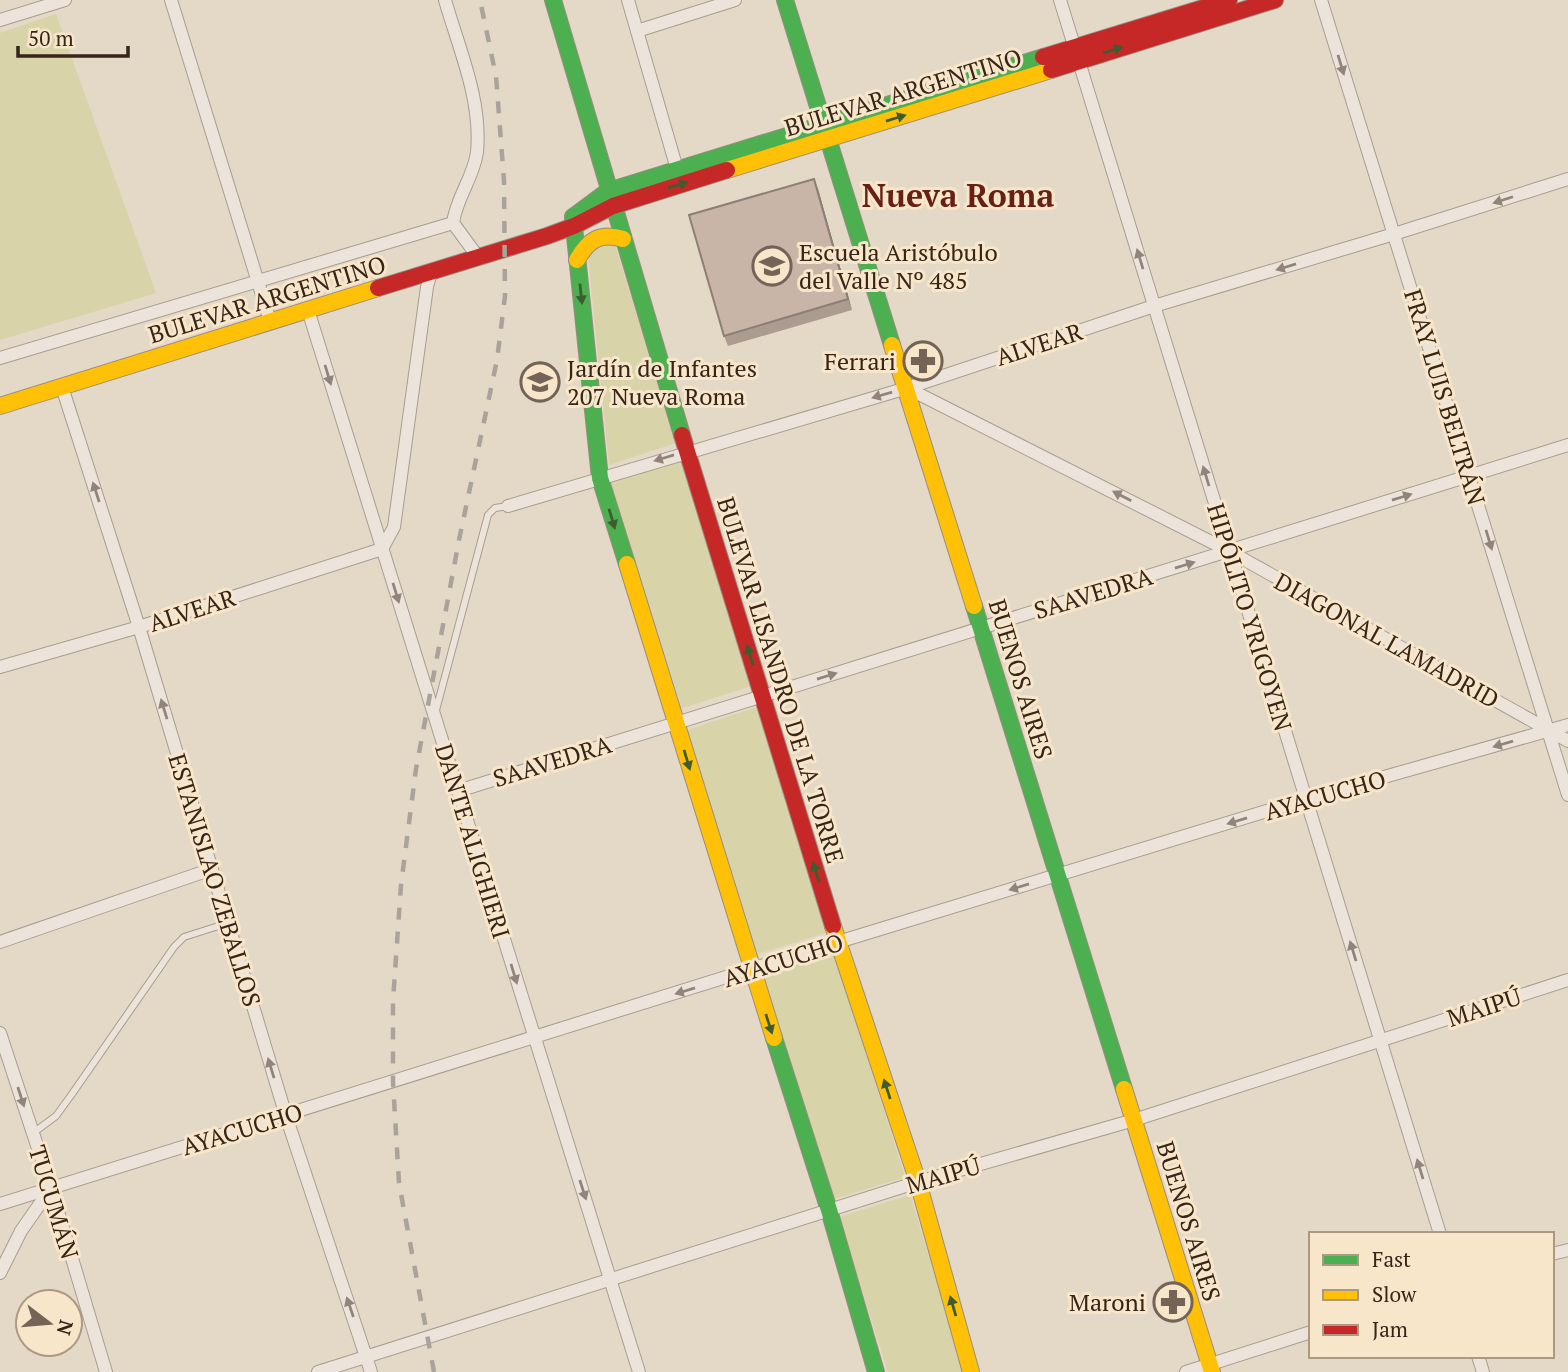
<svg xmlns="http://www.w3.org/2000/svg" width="1568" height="1372" font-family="'PT Serif',serif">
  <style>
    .green { fill: #d8d3a8 }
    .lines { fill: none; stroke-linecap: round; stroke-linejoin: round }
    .lane-casing { stroke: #a89d91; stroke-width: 8 }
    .street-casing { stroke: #a89d91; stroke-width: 14 }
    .fast-casing { stroke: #988d81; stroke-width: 18 }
    .slow-casing { stroke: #988d81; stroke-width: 18 }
    .jam-casing { stroke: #988d81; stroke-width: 18 }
    .lane { stroke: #ece4da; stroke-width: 6 }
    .street { stroke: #ece4da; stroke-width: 12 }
    .fast { stroke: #4caf50; stroke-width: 16 }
    .slow { stroke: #ffc107; stroke-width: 16 }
    .jam { stroke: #c62828; stroke-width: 16 }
    .rail { stroke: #aaa39b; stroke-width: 4.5; stroke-dasharray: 12 12; stroke-linecap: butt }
    .wall { fill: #ac9c90 }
    .shaded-wall { fill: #8c7f76 }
    .building { fill: #c8b5a8; stroke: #8c7f76; stroke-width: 2 }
    .oneway { fill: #3f5c30 }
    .oneway2 { fill: #92847a }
    .labels { text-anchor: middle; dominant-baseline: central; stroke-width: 6; stroke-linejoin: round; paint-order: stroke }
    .street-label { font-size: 24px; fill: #37251a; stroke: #f8e6ca }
    .poi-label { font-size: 24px; fill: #37251a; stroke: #f8e6ca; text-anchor: start }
    .district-label { font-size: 32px; font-weight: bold; fill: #671f16; stroke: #f8e6ca }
  </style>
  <rect width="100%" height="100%" fill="#e4d8c7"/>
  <g class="green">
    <polygon points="56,14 156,293 0,340 0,33"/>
    <polygon points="599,241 614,242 676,443 609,465 588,255"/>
    <polygon points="682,461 752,686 682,708 611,483"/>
    <polygon points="757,707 828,932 758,954 687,730"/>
    <polygon points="834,952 905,1177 834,1199 763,974"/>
    <polygon points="910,1195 965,1372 888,1372 839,1217"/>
  </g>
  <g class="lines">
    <g class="lane-casing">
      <g id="lane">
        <polyline points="435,714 488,515 495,508 508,506"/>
        <polyline points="33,1133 56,1116 72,1094 174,947 184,937 228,923"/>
      </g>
    </g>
    <g class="street-casing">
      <g id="street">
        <polyline points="171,0 270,321"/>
        <path d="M 445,0 C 459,49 482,100 477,152 C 474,177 456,198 453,223 L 478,257"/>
        <polyline points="628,0 677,169"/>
        <polyline points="1060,0 1440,1234"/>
        <polyline points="1321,0 1568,795"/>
        <polyline points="0,20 65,0"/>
        <polyline points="637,31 735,0"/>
        <polyline points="308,310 639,1372"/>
        <polyline points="0,358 453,223"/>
        <polyline points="62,387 139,627 286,1116 371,1372"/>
        <polyline points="907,388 1229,551 1568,741"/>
        <polyline points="508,506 907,388 1154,306 1394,234 1568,179"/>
        <polyline points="0,667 139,627 382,549 394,527 427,287 431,272"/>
        <polyline points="458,791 1568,445"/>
        <polyline points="0,942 212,869"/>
        <polyline points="0,1033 51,1188 106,1372"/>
        <polyline points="0,1204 838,942 1306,799 1568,725"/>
        <polyline points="1552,1254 1568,1250"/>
        <polyline points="0,1273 21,1231 51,1188"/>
        <polyline points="1478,1356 1483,1372"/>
        <polyline points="318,1372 918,1182 1134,1120 1568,980"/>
        <polyline points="1186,1372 1311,1332"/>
      </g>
    </g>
    <g class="fast-casing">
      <g id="fast">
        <polyline points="553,0 682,435"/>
        <polyline points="785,0 892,345"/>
        <polyline points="573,217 600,478 627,564"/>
        <polyline points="573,217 608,191 1043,57"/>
        <polyline points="974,606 1124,1089"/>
        <polyline points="774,1038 829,1210 876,1372"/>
      </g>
    </g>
    <g class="slow-casing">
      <g id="slow">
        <polyline points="727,170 1051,70"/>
        <path d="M 577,260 C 588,240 600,232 623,239"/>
        <polyline points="892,345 974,606"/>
        <polyline points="0,406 378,288"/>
        <polyline points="627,564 774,1038"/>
        <polyline points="833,926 918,1182 971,1372"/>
        <polyline points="1124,1089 1212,1372"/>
      </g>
    </g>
    <g class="jam-casing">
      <g id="jam">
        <polyline points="1043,57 1229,0"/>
        <polyline points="1051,70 1275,0"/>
        <polyline points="378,288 547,236 574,226 613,206 727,170"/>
        <polyline points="682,435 833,926"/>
      </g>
    </g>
    <use href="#lane" class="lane"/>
    <use href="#street" class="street"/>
    <use href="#fast" class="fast"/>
    <use href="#slow" class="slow"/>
    <use href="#jam" class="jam"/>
    <polyline class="rail" points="434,1372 399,1183 393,1082 393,1001 401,885 416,769 459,540 497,360 505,296 504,181 496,76 480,0"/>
  </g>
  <g class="wall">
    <polygon points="818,189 852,310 728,346 724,336"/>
    <polygon points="925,343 933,367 918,371 916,364"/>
  </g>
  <polygon class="shaded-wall" points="814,179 818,189 852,310 848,299"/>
  <g class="building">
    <polygon points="814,179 848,299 724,336 689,215"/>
    <polygon points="925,343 930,360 916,364 911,347"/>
  </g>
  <defs><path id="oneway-solid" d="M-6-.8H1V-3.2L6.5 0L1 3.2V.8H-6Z" transform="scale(1.75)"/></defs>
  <g class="oneway">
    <use href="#oneway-solid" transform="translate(1113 50) rotate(-17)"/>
    <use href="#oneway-solid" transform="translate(896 118) rotate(-17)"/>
    <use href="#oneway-solid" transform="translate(678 185) rotate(-17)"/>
    <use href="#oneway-solid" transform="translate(581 294) rotate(84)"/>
    <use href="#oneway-solid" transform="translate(612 519) rotate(73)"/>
    <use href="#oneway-solid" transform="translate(750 655) rotate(-107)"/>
    <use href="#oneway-solid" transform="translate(687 760) rotate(73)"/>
    <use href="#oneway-solid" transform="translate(816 872) rotate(-107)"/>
    <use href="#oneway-solid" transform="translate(769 1024) rotate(72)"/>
    <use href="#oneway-solid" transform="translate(887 1089) rotate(-108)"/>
    <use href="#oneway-solid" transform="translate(953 1306) rotate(-106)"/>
  </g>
  <g class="oneway2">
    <use href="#oneway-solid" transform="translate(1341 65) rotate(73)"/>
    <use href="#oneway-solid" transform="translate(1503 200) rotate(162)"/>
    <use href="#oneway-solid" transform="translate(1140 259) rotate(-107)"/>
    <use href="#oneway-solid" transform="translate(1286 267) rotate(163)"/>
    <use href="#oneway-solid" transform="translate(328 375) rotate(73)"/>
    <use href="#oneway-solid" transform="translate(882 395) rotate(164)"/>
    <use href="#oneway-solid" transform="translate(664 458) rotate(163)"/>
    <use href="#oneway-solid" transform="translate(1206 476) rotate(-107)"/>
    <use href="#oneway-solid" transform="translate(96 492) rotate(-108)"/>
    <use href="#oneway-solid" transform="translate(1122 496) rotate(-153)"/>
    <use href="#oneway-solid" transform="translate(1402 497) rotate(-17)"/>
    <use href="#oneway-solid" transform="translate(1489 540) rotate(73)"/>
    <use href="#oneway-solid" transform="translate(1185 565) rotate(-17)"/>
    <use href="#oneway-solid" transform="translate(396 593) rotate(73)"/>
    <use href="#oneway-solid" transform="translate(827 676) rotate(-17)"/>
    <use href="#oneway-solid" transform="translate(164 709) rotate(-107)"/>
    <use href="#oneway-solid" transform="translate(1503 744) rotate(164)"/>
    <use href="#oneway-solid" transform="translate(1237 821) rotate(163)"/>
    <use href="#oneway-solid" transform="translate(1019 887) rotate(163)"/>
    <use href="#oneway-solid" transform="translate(1353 951) rotate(-107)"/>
    <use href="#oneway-solid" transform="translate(514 974) rotate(73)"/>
    <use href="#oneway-solid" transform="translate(685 991) rotate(163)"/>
    <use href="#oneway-solid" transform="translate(271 1068) rotate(-107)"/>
    <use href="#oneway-solid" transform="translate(21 1097) rotate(72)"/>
    <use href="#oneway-solid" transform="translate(1420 1169) rotate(-107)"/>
    <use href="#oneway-solid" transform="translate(583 1190) rotate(72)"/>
    <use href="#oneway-solid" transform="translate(350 1307) rotate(-109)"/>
  </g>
  <defs>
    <g id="school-ring" transform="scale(2.0125)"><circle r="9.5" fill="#f8e6ca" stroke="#746457" stroke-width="1.5"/><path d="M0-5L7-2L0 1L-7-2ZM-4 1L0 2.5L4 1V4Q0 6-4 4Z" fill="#746457"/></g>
    <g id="pharmacy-ring" transform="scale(2.0125)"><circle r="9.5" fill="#f8e6ca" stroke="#746457" stroke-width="1.5"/><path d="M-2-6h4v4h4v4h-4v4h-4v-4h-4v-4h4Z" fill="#746457"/></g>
  </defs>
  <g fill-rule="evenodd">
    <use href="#school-ring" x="772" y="266"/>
    <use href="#pharmacy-ring" x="923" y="361"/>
    <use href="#school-ring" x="540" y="382"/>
    <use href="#pharmacy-ring" x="1173" y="1302"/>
  </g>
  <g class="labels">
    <g class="street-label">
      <text transform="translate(903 92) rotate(-17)">BULEVAR ARGENTINO</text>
      <text transform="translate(267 299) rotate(-17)">BULEVAR ARGENTINO</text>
      <text transform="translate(1039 344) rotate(-18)">ALVEAR</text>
      <text transform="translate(1445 397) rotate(73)">FRAY LUIS BELTRÁN</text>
      <text transform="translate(1093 593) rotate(-17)">SAAVEDRA</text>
      <text transform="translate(192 610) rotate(-18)">ALVEAR</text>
      <text transform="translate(1250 617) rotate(73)">HIPÓLITO YRIGOYEN</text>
      <text transform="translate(1387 640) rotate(29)">DIAGONAL LAMADRID</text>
      <text transform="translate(1021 679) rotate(73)">BUENOS AIRES</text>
      <text transform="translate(781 680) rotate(73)">BULEVAR LISANDRO DE LA TORRE</text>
      <text transform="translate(552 761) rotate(-17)">SAAVEDRA</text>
      <text transform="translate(1325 795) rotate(-16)">AYACUCHO</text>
      <text transform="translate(473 841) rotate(73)">DANTE ALIGHIERI</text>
      <text transform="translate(215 880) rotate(73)">ESTANISLAO ZEBALLOS</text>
      <text transform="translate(783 960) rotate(-18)">AYACUCHO</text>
      <text transform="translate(1484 1007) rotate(-18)">MAIPÚ</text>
      <text transform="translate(242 1129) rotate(-17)">AYACUCHO</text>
      <text transform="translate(943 1175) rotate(-16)">MAIPÚ</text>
      <text transform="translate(54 1202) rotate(73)">TUCUMÁN</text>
      <text transform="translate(1189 1221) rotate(73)">BUENOS AIRES</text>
    </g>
    <g class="poi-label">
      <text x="799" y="252">Escuela Aristóbulo<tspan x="799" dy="28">del Valle Nº 485</tspan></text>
      <text x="896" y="361" text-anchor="end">Ferrari</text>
      <text x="567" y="368">Jardín de Infantes<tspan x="567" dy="28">207 Nueva Roma</tspan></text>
      <text x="1146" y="1302" text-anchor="end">Maroni</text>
    </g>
    <g class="district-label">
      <text x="958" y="195">Nueva Roma</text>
    </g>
  </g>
  <rect x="1309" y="1232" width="245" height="126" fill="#f8e6ca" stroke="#ab9984" stroke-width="2"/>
  <rect x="1323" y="1255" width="35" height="10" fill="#4caf50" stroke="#ab9984" stroke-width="2"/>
  <text x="1372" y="1267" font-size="21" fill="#37251a">Fast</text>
  <rect x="1323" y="1290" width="35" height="10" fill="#ffc107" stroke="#ab9984" stroke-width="2"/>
  <text x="1372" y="1302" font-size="21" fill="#37251a">Slow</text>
  <rect x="1323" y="1325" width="35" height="10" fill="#c62828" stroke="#ab9984" stroke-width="2"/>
  <text x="1372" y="1337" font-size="21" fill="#37251a">Jam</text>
  <g transform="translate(49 1323) rotate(106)"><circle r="33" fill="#f8e6ca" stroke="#ab9984" stroke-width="2"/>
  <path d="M0-5L12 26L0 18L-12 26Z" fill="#746457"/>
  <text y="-10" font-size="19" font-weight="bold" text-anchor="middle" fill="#37251a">N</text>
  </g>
  <path d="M18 46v10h110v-10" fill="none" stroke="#37251a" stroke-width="3.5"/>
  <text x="28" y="46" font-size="21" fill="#37251a" stroke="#f8e6ca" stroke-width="5" paint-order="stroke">50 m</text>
</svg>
